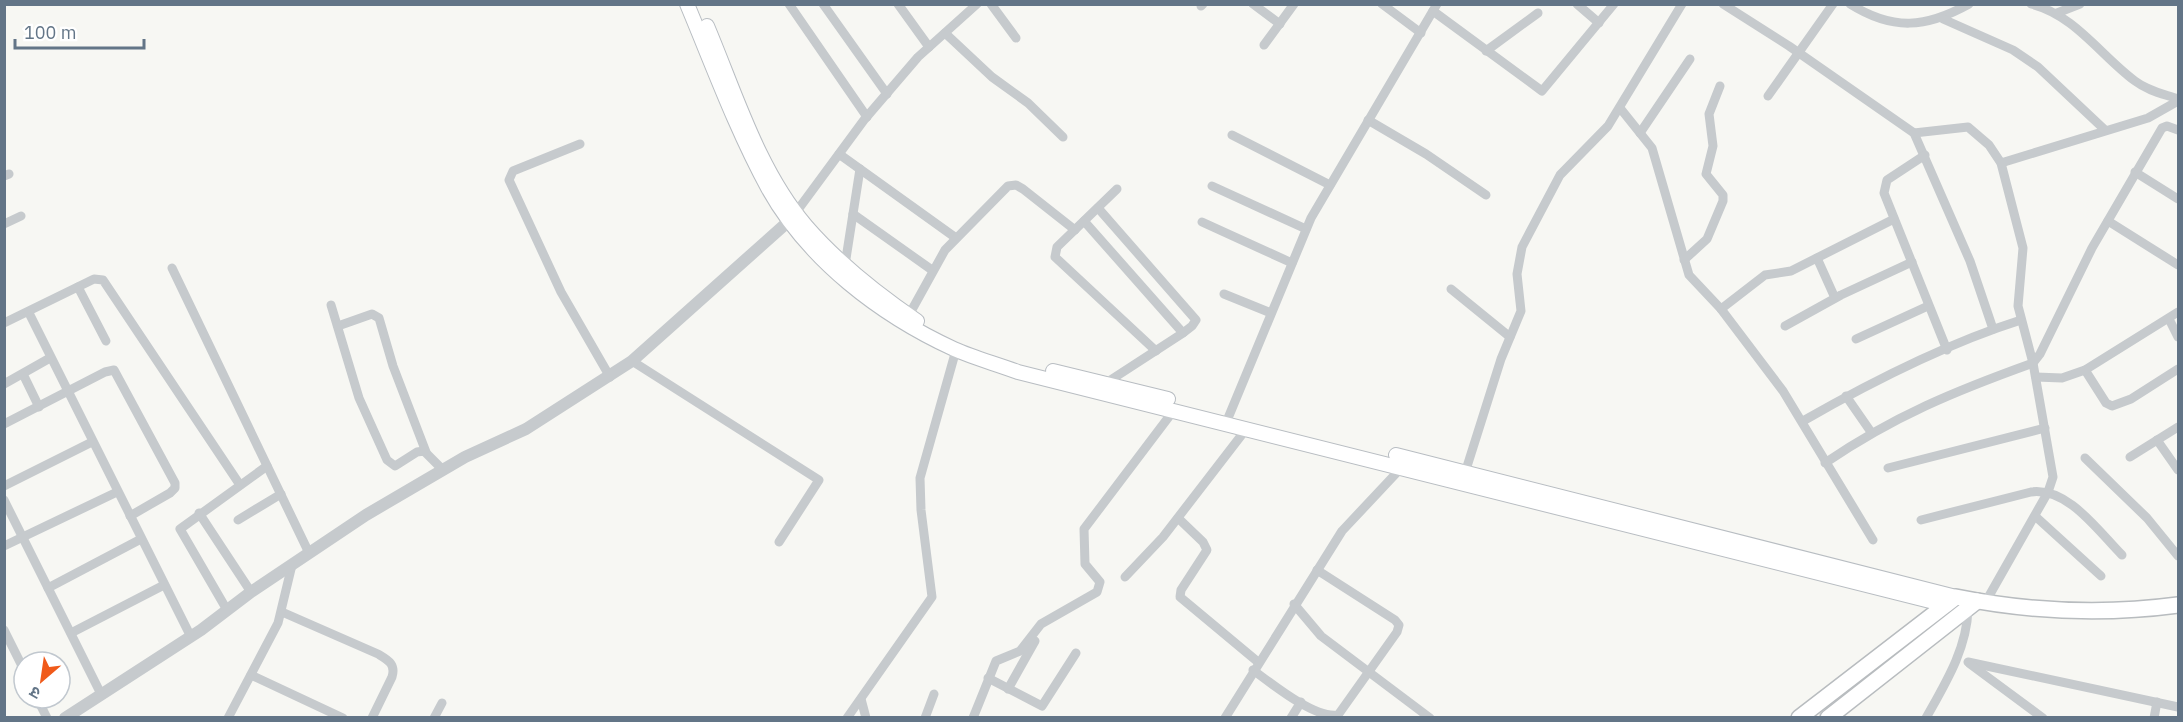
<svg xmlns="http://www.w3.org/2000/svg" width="2183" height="722" font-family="'IBM Plex Sans','Noto Sans Devanagari',sans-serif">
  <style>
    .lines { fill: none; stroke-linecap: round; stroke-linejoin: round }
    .secondary-casing { stroke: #b8bdc2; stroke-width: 16 }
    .trunk-casing { stroke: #b8bcbf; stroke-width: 18 }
    .minor { stroke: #c6cacd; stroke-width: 9 }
    .tertiary { stroke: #c6cacd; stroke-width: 12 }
    .secondary { stroke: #fff; stroke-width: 14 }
    .trunk { stroke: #fff; stroke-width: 15 }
  </style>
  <rect width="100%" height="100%" fill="#f7f7f3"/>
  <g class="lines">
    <g class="secondary-casing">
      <g id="secondary">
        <path d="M 687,4 C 713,66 736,129 768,188 C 808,260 880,315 954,349 C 974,358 997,364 1018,372 L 1946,605"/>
        <path d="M 707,26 C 735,92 758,170 806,226 C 838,263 876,293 917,321"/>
        <polyline points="1053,371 1168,399"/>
        <polyline points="1396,455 1956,597"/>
      </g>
    </g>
    <g class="trunk-casing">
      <g id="trunk">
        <path d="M 1799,718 L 1956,597 C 2031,612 2103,615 2178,605"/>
        <polyline points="1828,718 1977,601"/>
      </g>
    </g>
    <g class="minor">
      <polyline points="789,4 867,117"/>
      <polyline points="823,4 887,94"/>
      <polyline points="898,4 929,47"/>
      <polyline points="991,4 1016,38"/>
      <polyline points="1253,4 1280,24"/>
      <polyline points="1382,4 1421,33"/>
      <polyline points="1577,4 1599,23"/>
      <polyline points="1723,4 1789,46 1914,133 1970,261 1993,329"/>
      <path d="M 1850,4 C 1893,31 1926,28 1969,4"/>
      <path d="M 2031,4 C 2075,15 2100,55 2135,81 C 2148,91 2164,94 2178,99"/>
      <polyline points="1201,6 1203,4"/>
      <polyline points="1433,11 1542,91 1614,4"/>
      <polyline points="2057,13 2080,4"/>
      <polyline points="1943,19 2013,50 2038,67 2105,130"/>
      <polyline points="945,33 992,77 1028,103 1063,137"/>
      <polyline points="1264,45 1294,4"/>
      <polyline points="1486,51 1538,13"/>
      <polyline points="1768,96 1833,4"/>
      <polyline points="1620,108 1652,148 1689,275 1721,309 1783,391 1873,540"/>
      <polyline points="1368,120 1426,154 1486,195"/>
      <polyline points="1640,133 1690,59"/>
      <polyline points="1914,133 1968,127 1989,145 2001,163 2023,248 2018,306 2033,363 2053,477 2048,492 1985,603"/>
      <polyline points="1232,135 1330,185"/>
      <polyline points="580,144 513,171 509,180 561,292 610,377"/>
      <polyline points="839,154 956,238"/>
      <polyline points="1925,155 1887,180 1884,193 1947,350"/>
      <polyline points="2001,163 2148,118 2178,101"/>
      <polyline points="2135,172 2178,199"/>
      <polyline points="4,176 9,174"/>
      <polyline points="1212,186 1306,229"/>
      <polyline points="1117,189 1057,247 1055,257 1156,351"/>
      <polyline points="1098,208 1196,320 1192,326 1183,333 1106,383"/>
      <polyline points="853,214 932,270"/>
      <polyline points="794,215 864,120 918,57 977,4"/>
      <polyline points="1084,221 1183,333"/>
      <polyline points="2108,221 2178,265"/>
      <polyline points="1202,222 1292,263"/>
      <polyline points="4,224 21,216"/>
      <polyline points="1817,258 1835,298"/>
      <polyline points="1684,260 1707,239 1723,201 1723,195 1706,174 1713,146 1709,114 1720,86"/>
      <polyline points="845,265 860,169"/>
      <polyline points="172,268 309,553"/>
      <polyline points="78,287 106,341"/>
      <polyline points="1451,289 1510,337"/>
      <polyline points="1224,294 1271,313"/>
      <polyline points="331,305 359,398 387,460 395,466 417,452 424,451 443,470"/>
      <polyline points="1721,309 1765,275 1791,271 1894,219"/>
      <polyline points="29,313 191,637"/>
      <polyline points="909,315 945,250 1008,186 1016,185 1023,189 1075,230"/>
      <polyline points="2169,319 2178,337"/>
      <polyline points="4,323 94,279 103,280 240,485"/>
      <polyline points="338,326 372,314 379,318 393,366 426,452"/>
      <polyline points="1785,326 1841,295 1912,262"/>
      <polyline points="1856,339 1928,306"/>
      <polyline points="632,361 819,480 779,542"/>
      <polyline points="2085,370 2106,403 2112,406 2131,399 2178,369"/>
      <polyline points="23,374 39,407"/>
      <polyline points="2036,377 2062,378 2085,370 2178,312"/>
      <polyline points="4,384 50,358"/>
      <polyline points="1846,396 1871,432"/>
      <path d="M 1803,421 C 1871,382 1945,344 2021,320"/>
      <polyline points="1226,423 1311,218 1437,4"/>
      <polyline points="4,424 105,372 114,370 175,483 175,488 170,493 130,516"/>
      <polyline points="2157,440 2178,470"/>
      <polyline points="2130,457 2178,427"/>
      <polyline points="2085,458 2147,518 2178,556"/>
      <path d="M 1825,463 C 1894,416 1955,391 2033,363 L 2040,354 L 2092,248 L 2162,128 L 2167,126 L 2178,130"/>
      <polyline points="1888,468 2045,428"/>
      <polyline points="1464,476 1501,359 1521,311 1517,274 1522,247 1560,175 1608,126 1682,4"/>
      <polyline points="4,486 92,442"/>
      <polyline points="4,500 101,694"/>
      <polyline points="199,513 251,592"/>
      <polyline points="2035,516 2101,576"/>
      <polyline points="1178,518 1203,542 1207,550 1181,590 1180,597 1258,662"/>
      <polyline points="238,520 281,494"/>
      <path d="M 1921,520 L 2031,492 C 2068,487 2098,531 2122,555"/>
      <polyline points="4,546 117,492"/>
      <polyline points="1125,577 1163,537 1247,428"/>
      <polyline points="48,588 141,539"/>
      <polyline points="1294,604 1321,636 1430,718"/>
      <polyline points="227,610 180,529 267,466"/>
      <path d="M 282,612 L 378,654 C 388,660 396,664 392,677 L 372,718"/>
      <polyline points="4,630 24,670"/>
      <polyline points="71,633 164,585"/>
      <polyline points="1968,662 2178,707"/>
      <polyline points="1970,664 2043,718"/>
      <path d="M 1253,670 C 1272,684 1315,719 1338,715 L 1397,632 L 1399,625 L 1395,620 L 1317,570"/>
      <polyline points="251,675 343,718"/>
      <polyline points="988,678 1042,706 1076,653"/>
      <polyline points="1008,689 1035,641"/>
      <polyline points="37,698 47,718"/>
      <polyline points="861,699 866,718"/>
      <polyline points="228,718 278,623 292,565"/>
      <polyline points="434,718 442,703"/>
      <polyline points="847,718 932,597 921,510 920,478 956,350"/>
      <polyline points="925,718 934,694"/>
      <polyline points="973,718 996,661 1020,651 1041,624 1097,592 1100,582 1085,564 1084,529 1174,410"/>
      <polyline points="1225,718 1342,531 1403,466"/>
      <polyline points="1291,718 1301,702"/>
      <path d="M 1926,718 C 1945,684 1967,649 1968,609"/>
      <polyline points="2154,718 2157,702"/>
    </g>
    <polyline class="tertiary" points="65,718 201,630 251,592 366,515 465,457 526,429 632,361 790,220"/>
    <use href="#secondary" class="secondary"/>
    <use href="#trunk" class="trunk"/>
  </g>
  <rect width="2183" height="722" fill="none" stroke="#637587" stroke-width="12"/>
  <g transform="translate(42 680) rotate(209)"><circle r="28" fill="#ffffff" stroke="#c1c8cf" stroke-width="1.5"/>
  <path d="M0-4.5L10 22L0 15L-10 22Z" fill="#f05a1a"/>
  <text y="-9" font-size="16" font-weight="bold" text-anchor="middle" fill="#637587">उ</text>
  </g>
  <path d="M15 39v9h129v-9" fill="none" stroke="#637587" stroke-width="3"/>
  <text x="24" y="39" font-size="18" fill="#637587" stroke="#ffffff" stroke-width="4.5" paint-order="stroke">100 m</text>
</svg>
